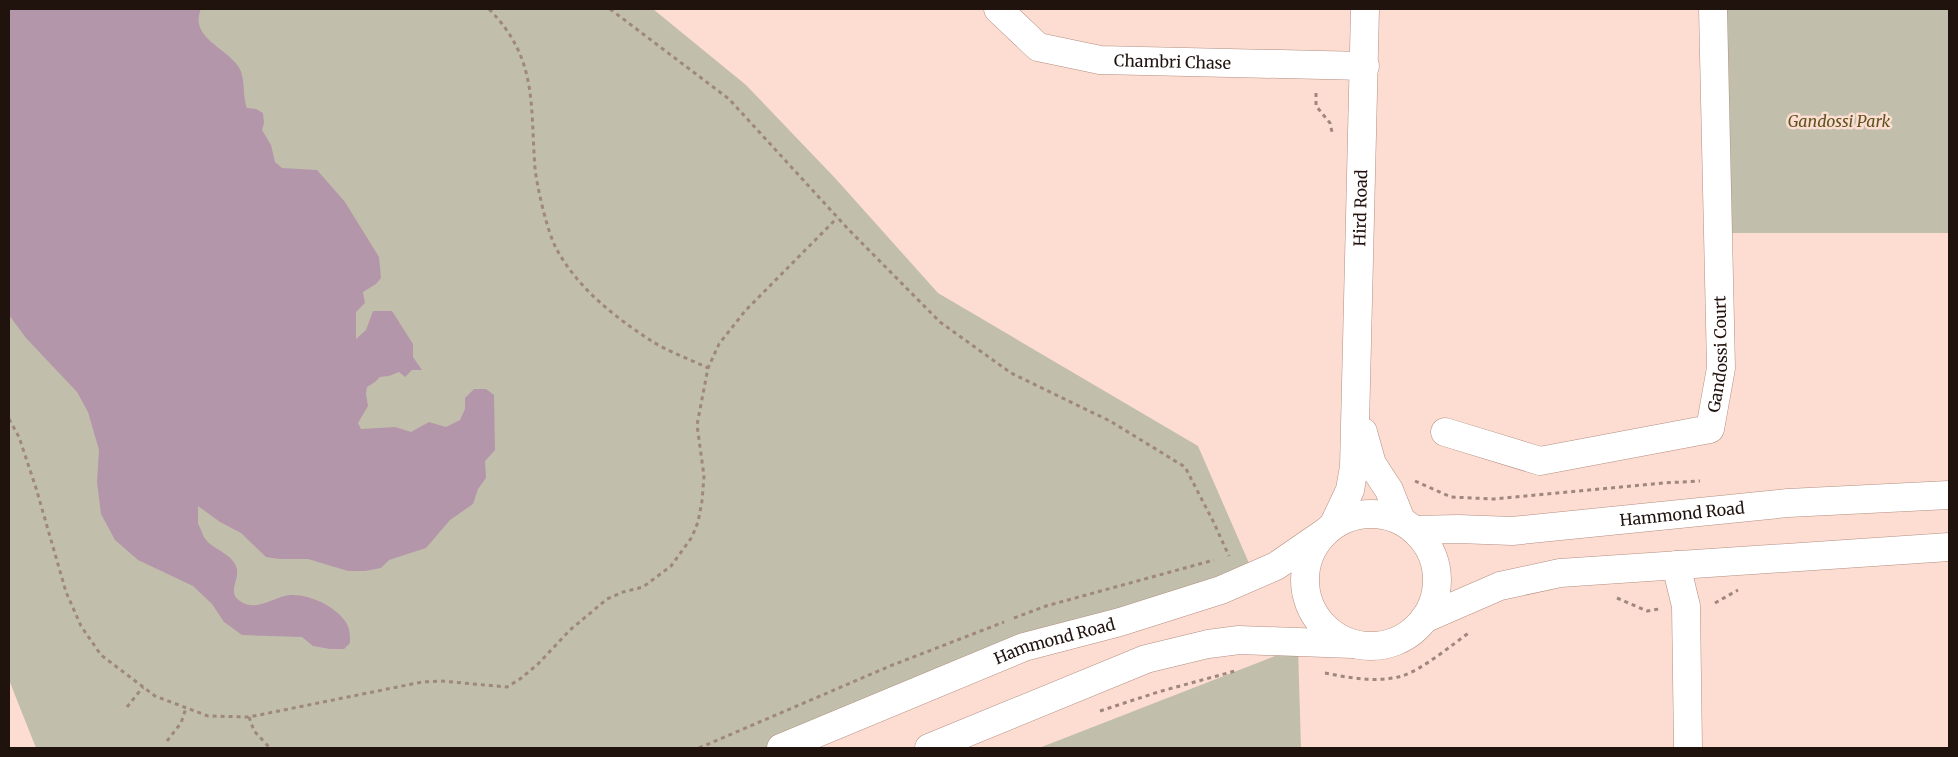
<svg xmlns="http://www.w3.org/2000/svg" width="1958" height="757" font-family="Merriweather,serif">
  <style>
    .green { fill: #c1bfab }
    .water { fill: #b496aa }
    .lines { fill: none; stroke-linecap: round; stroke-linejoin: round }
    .minor-casing { stroke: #b38e81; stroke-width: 29 }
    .tertiary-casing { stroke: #b38e81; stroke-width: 29 }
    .secondary-casing { stroke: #b38e81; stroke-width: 29 }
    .path { stroke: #9f877e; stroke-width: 3; stroke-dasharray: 4 4; stroke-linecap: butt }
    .minor { stroke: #fff; stroke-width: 28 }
    .tertiary { stroke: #fff; stroke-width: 28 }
    .secondary { stroke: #fff; stroke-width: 28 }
    .labels { text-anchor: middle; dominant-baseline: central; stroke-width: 5; stroke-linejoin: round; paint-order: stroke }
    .street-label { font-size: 16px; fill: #20120d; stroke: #fdddd1 }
    .park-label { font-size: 16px; font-style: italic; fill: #5b541e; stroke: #fdddd1 }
  </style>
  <rect width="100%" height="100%" fill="#fdddd1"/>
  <g class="green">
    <polygon points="9,9 653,9 746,85 835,178 938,293 1198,446 1252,570 803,748 36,748 9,680"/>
    <polygon points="1726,9 1949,9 1949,233 1732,233"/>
    <polygon points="1298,647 1301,748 1039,748"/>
  </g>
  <path class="water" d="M 9,9 L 201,9 C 189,37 225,47 238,66 C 246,77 242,95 247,108 L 256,109 L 263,113 L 264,123 L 262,130 L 271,145 L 275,162 L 282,168 L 317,170 L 345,202 L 379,257 L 381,278 L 376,284 L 363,292 L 365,303 L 356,312 L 356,339 L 366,330 L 373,311 L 392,311 L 413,344 L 413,357 L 422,370 L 412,370 L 405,377 L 399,372 L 389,376 L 380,377 L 375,382 L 367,387 L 366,394 L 368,406 L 358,423 L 361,429 L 395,427 L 411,432 L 429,422 L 446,427 L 460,420 L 465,409 L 465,398 L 474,389 L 486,389 L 494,395 L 495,450 L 485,461 L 486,478 L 478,489 L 473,504 L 450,520 L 426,548 L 389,560 L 381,568 L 365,571 L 348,571 L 308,559 L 279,559 L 266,557 L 241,533 L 220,522 L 198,506 L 198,524 C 202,530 202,536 207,541 C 215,550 234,555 237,569 C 239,581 227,592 240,601 C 256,613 274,596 291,595 C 309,594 335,606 345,621 C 350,627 350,635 350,643 L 344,649 L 330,649 L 313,646 L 302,637 L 242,635 L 224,622 L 212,604 L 193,586 L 138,560 L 115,540 L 101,514 L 97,482 L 99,450 L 88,412 L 77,392 L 26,338 L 9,315 Z"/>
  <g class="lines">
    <g class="minor-casing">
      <g id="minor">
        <path id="s1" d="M 998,9 L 1038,47 L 1100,60 L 1365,66"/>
        <path id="s2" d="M 1445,432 L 1540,461 L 1710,429 L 1721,368 L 1713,9"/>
        <polyline points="1676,565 1686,606 1688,748"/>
      </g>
    </g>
    <g class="tertiary-casing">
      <g id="tertiary">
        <polyline points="1363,432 1372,464 1389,490 1401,520"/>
        <path id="s3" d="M 1334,524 L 1350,490 L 1354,467 L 1365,9"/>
      </g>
    </g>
    <g class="secondary-casing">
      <g id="secondary">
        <circle cx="1371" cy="580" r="66"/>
        <path id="s4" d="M 1414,530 L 1458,529 L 1512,531 L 1788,503 L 1949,495"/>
        <polyline points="1424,619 1500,586 1560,573 1949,547"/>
        <path id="s5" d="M 781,748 L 1024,647 L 1120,622 L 1221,590 L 1276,566 L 1324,533"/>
        <polyline points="929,748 1146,659 1208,644 1239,640 1353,644"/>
      </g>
    </g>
    <g class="path">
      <path d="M 489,9 C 538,59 530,104 535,168 C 537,187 547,231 556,248 C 577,287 613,316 650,340 C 667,351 689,359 708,368"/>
      <polyline points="610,9 729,99 849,230 940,322 1011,373 1110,421 1185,467 1213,521 1229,556"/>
      <polyline points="1316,93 1316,106 1330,123 1332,132"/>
      <polyline points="9,419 19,437 36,488 66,592 81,626 101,655 155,696 208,716 249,717 422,682 441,681 507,687 520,679 538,664 570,630 607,599 623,592 643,587 671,566 692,537 698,522 702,501 704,476 697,425 708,368 719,344 745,311 837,218"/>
      <polyline points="1415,481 1451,497 1494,499 1663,483 1700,481"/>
      <polyline points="1617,598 1647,611 1659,609"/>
      <polyline points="1715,603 1738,590"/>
      <polyline points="1014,618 1046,606 1214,560"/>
      <path d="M 1325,673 C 1350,678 1377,683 1402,676 C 1422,670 1453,644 1470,632"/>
      <polyline points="127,707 143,687"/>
      <polyline points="1100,711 1158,692 1235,671"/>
      <polyline points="249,717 254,731 270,748"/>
      <polyline points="167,741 181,723 186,708"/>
      <polyline points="699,748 890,666 1004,622"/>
    </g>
    <use href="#minor" class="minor"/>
    <use href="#tertiary" class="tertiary"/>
    <use href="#secondary" class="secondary"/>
  </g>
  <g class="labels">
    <g class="street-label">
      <text stroke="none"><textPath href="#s1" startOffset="191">Chambri Chase</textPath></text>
      <text stroke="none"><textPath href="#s3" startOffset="320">Hird Road</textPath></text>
      <text stroke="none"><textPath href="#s2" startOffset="348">Gandossi Court</textPath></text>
      <text stroke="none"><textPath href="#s4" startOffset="269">Hammond Road</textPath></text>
      <text stroke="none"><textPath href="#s5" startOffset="294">Hammond Road</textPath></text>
    </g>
    <g class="park-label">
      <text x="1839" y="121">Gandossi Park</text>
    </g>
  </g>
  <rect width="1958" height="757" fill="none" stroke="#20120d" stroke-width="20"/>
</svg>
